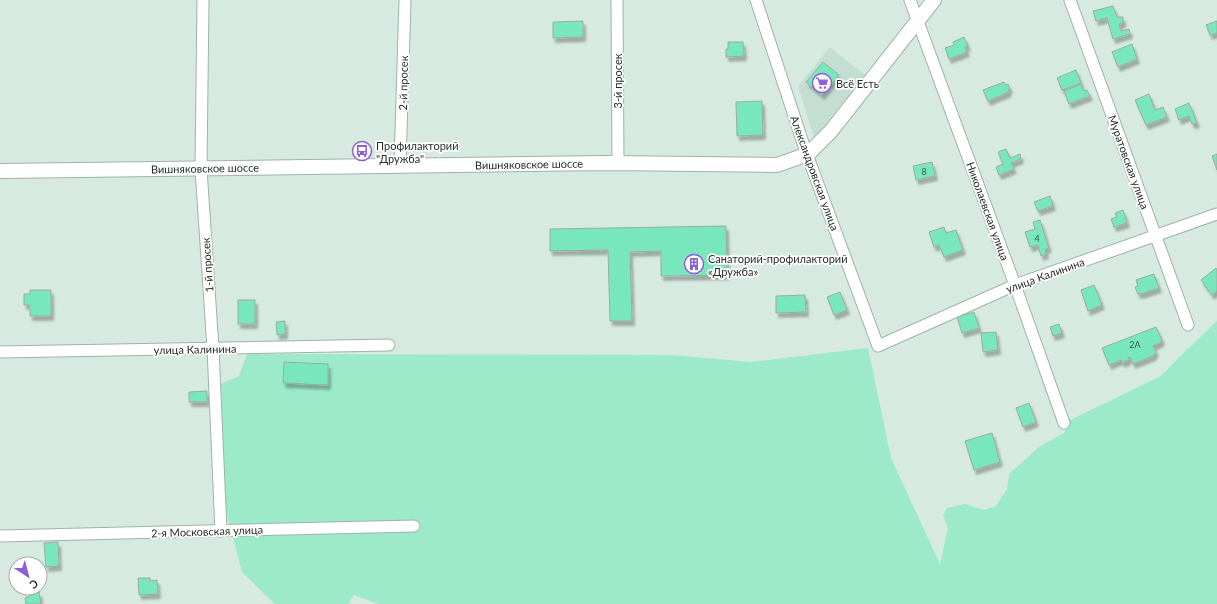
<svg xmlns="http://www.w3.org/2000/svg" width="1217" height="604" font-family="Lato,sans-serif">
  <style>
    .built { fill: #c4ded3 }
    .green { fill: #9ceaca }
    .building { fill: #79e7bd; stroke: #9aaca4; filter: url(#shadow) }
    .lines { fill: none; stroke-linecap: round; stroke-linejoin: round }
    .minor-casing { stroke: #a0b2aa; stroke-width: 13 }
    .tertiary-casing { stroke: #a0b2aa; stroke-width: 16 }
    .minor { stroke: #fff; stroke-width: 11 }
    .tertiary { stroke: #fff; stroke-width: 14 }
    .labels { text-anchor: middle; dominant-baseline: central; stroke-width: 3.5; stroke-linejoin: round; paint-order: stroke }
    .number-label { font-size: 9px; fill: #3a5c4e }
    .street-label { font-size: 11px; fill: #252d29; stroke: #fff }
    .poi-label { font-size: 11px; fill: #252d29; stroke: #fff; text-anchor: start }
  </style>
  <defs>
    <filter id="shadow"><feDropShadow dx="2.5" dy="4.5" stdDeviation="1" flood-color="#0004"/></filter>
  </defs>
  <rect width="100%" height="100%" fill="#d7eae1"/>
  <polygon class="built" points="830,47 865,75 814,138 798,86"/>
  <polygon class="green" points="1217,321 1217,604 378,604 354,595 348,604 275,604 242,572 224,503 220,384 239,376 247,354 671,355 751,362 868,348 891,458 940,564 948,528 943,515 947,508 965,504 984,510 996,506 1007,489 1009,474 1039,447 1064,433 1070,420 1161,376 1188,348 1188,349"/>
  <g class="building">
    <polygon points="1113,6 1117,17 1123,17 1123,23 1119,24 1121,31 1129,29 1130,34 1113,39 1107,18 1096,21 1093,11"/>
    <polygon points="583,21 583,37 553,38 553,22"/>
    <polygon points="1217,21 1217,33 1210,35 1206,25"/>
    <polygon points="964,37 968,46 965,47 967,52 949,59 945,48 954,45 953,42"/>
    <polygon points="728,42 743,42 744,56 726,57 726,49 728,49"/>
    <polygon points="1132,44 1137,59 1118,67 1112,52"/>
    <polygon points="823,62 839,75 822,95 806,82"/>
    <polygon points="1076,70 1081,83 1062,90 1057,78"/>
    <polygon points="1004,82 1006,85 1008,84 1010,89 1008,90 1009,92 988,101 983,90"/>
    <polygon points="1081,84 1084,91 1087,90 1090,96 1069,104 1064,91"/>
    <polygon points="1149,94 1155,110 1163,107 1167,117 1146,125 1135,100"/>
    <polygon points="762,101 763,135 737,136 736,102"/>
    <polygon points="1189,103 1197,123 1192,124 1189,116 1179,120 1175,109"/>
    <polygon points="1006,149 1010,158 1020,154 1021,159 1011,163 1014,169 999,175 996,167 1003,164 998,152"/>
    <polygon points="1217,154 1217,170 1212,156"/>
    <polygon points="932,162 935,176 916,180 913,166"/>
    <polygon points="1050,196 1053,206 1038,211 1034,202"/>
    <polygon points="1123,210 1127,223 1114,227 1111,219 1117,217 1115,213"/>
    <polygon points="1040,220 1049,248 1045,249 1046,254 1041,256 1038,245 1030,247 1025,232 1035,229 1033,222"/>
    <polygon points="726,226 727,275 661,276 661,251 630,252 632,321 610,321 608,250 550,251 550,229"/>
    <polygon points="944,227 946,233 956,230 963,250 944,257 939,245 934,247 929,232"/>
    <polygon points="1216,268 1217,270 1217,291 1212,295 1201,280"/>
    <polygon points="1154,274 1159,288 1141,294 1141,293 1138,294 1135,287 1138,286 1136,280"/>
    <polygon points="1094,285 1102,305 1088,311 1081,290"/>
    <polygon points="30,290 51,290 51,316 30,316 30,305 24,305 24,294 30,294"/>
    <polygon points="840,292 847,310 834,315 827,297"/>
    <polygon points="805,295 806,312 776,313 776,296"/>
    <rect x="238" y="300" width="17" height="24"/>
    <polygon points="974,312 979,328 962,333 957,317"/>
    <polygon points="285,321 285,334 277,335 276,322"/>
    <polygon points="1059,324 1062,333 1053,336 1050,327"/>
    <polygon points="1156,327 1162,340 1161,342 1153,346 1156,352 1153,356 1133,364 1130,357 1128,358 1129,360 1122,363 1121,360 1109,365 1102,348"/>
    <polygon points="996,332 998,350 983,352 981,333"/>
    <polygon points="284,362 328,364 328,385 283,383"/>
    <polygon points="207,391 207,402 189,402 189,392"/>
    <polygon points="1029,403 1036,422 1023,427 1016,408"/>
    <polygon points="992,433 1000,462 974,470 965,441"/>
    <polygon points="58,542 59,566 46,567 44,543"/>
    <polygon points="138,578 150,578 150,581 157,580 158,594 139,595"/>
    <polygon points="39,592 41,604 26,604 25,598"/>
  </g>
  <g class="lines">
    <g class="minor-casing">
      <g id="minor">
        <polyline points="203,0 201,169 213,348 221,531"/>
        <polyline points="617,0 618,163"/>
        <polyline points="756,0 805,149 878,346 1015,285 1217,214"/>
        <polyline points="910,0 1015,285 1064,423"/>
        <polyline points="1070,0 1188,325"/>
        <polyline points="400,165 405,0"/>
        <polyline points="0,352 389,345"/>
        <polyline points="0,536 414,526"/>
      </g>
    </g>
    <g class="tertiary-casing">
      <polyline id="tertiary" points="0,171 607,163 777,165 808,154 831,131 934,0"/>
    </g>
    <use href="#minor" class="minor"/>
    <use href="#tertiary" class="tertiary"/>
  </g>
  <defs>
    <g id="supermarket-ring" transform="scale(1)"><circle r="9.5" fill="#fff" stroke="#8d5fd9" stroke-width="1.5"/><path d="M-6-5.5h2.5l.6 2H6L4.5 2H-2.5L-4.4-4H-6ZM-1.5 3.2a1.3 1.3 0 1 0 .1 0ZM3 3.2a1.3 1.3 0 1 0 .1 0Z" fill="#8d5fd9"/></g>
    <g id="bus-ring" transform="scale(1)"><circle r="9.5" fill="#fff" stroke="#8d5fd9" stroke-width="1.5"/><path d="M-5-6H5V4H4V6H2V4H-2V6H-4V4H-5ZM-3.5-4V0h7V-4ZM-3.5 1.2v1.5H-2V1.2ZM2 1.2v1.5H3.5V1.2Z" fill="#8d5fd9"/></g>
    <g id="building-ring" transform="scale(1)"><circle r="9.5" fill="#fff" stroke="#8d5fd9" stroke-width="1.5"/><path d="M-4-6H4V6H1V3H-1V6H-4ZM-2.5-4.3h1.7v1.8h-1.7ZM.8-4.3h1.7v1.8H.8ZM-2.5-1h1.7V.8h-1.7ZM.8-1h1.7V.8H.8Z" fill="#8d5fd9"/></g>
  </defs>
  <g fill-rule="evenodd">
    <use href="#supermarket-ring" x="822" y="83"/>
    <use href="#bus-ring" x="362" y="151"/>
    <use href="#building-ring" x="694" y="264"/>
  </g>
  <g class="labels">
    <g class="number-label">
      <text x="924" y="171">8</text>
      <text x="1037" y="238">4</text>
      <text x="1135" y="344">2А</text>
    </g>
    <g class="street-label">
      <text transform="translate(617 81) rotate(-90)">3-й просек</text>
      <text transform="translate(403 83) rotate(-89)">2-й просек</text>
      <text transform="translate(1129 162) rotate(70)">Муратовская улица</text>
      <text transform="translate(529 164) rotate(-1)">Вишняковское шоссе</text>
      <text transform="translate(205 168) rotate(-1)">Вишняковское шоссе</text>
      <text transform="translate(815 173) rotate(70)">Александровская улица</text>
      <text transform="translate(988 211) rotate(70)">Николаевская улица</text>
      <text transform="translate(207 265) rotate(-94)">1-й просек</text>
      <text transform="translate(1045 275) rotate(-20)">улица Калинина</text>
      <text transform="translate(195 349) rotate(-1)">улица Калинина</text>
      <text transform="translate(207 531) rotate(-2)">2-я Московская улица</text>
    </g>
    <g class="poi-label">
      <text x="836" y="83">Всё Есть</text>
      <text x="376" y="145">Профилакторий<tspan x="376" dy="13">"Дружба"</tspan></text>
      <text x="708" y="258">Санаторий-профилакторий<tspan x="708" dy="13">«Дружба»</tspan></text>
    </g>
  </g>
  <g transform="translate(28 576) rotate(144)"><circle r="19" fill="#ffffff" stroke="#a8aba9"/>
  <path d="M0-3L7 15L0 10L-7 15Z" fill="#8d5fd9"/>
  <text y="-6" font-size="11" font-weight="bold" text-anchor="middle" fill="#252d29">С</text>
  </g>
</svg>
